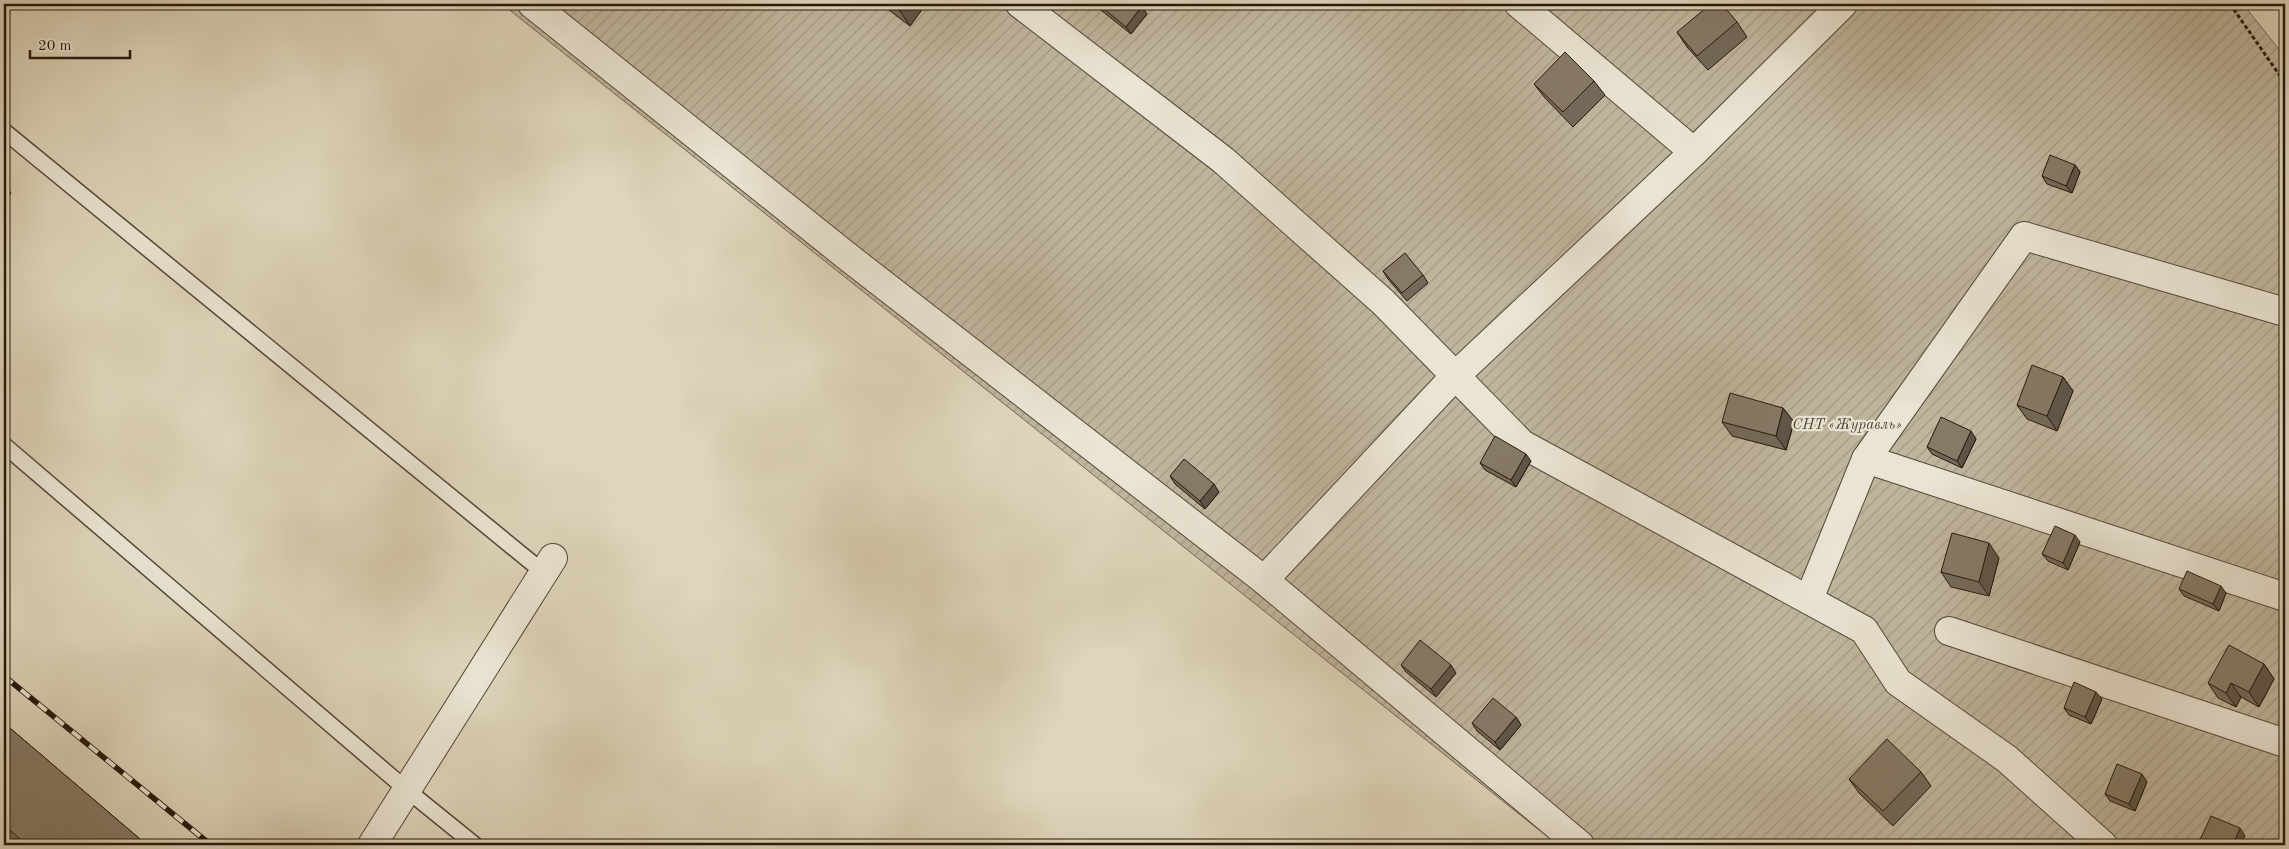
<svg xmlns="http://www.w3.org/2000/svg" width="2289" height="849" font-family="'Old Standard TT',serif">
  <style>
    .garden { fill: url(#garden-furrows); stroke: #726655 }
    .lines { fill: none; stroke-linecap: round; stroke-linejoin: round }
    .service-casing { stroke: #544738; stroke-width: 18 }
    .minor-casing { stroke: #544738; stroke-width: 30 }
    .path { stroke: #26180d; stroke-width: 3; stroke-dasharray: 4 2.5; stroke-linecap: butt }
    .service { stroke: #eae4d3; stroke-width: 15 }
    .minor { stroke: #eae4d3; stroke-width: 28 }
    .rail-casing { stroke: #26180d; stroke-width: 5.5 }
    .rail { stroke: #eae4d3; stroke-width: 4; stroke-dasharray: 11; stroke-linecap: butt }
    .wall { fill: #736959; stroke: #26180d }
    .shaded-wall { fill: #5e5548; stroke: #26180d }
    .building { fill: #867a67; stroke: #26180d }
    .labels { text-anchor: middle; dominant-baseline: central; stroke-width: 4.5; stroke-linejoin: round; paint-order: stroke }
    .park-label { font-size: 15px; font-style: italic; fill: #544738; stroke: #eae4d3 }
  </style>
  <defs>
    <pattern id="garden-furrows" width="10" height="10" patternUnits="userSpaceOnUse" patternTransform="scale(1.25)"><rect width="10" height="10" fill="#bfb59d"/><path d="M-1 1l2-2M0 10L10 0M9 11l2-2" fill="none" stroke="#a49b86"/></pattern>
  </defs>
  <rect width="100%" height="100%" fill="#ded5bb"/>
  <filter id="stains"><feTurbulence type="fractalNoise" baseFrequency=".004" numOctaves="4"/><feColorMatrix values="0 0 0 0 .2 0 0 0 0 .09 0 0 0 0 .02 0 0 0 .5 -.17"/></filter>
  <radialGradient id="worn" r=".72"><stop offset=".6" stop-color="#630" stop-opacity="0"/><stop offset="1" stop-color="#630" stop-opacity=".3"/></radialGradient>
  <polygon class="garden" points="502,4 2243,4 2285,57 2285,845 1558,845"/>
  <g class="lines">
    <g class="service-casing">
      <g id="service">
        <polyline points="4,131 543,572"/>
        <polyline points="4,445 407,790 475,845"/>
      </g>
    </g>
    <g class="minor-casing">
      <g id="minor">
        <polyline points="532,4 848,257 1264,580 1580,845"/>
        <polyline points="1020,4 1223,160 1383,302 1522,444 1864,630 1898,682 2007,759 2103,845"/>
        <polyline points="1519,4 1694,152"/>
        <polyline points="1866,459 2285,597"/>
        <polyline points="1264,580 1455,376 1694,152 1843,4"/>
        <polyline points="1809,599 1866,459 2024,236 2285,312"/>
        <polyline points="1949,631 2285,743"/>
        <polyline points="372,845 553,558"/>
      </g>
    </g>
    <polyline class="path" points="2230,4 2285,83"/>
    <use href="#service" class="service"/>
    <use href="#minor" class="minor"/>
    <g class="rail-casing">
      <polyline id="rail" points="4,676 211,845"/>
    </g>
    <use href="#rail" class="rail"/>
  </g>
  <g class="wall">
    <polygon points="881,4 926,4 910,26"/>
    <polygon points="1095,4 1139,4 1147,14 1131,34 1097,7"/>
    <polygon points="1737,22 1747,37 1708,70 1687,47 1677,32"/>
    <polygon points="1594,81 1605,95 1573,127 1545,98 1534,84"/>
    <polygon points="2075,165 2080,172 2072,193 2047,184 2042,176"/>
    <polygon points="1383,271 1423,275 1428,283 1407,301 1388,279"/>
    <polygon points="2063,377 2073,391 2057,431 2027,419 2017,405"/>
    <polygon points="1783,408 1794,422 1786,450 1732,436 1722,422"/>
    <polygon points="1976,439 1962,468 1932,454 1927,447"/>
    <polygon points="1531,461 1516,487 1485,470 1480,463"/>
    <polygon points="1170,476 1219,492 1205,509 1175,484"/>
    <polygon points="2080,542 2068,570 2048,561 2042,554"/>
    <polygon points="1999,558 1989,596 1951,587 1941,572"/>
    <polygon points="2179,589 2226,593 2219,611 2184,596"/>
    <polygon points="2264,664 2274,679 2259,707 2241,697 2236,707 2218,698 2208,683"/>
    <polygon points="1401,665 1456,673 1436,697 1406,672"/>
    <polygon points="2102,699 2091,724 2069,715 2064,708"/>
    <polygon points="1516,717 1521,725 1500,750 1477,731 1472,723"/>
    <polygon points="4,723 147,845 15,845 4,836"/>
    <polygon points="1921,772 1931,786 1893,826 1859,793 1849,779"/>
    <polygon points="2147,782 2135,811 2110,801 2105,794"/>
  </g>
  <g class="shaded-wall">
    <polygon points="905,4 926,4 910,26 900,11"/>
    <polygon points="1142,6 1147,14 1131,34 1126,27"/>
    <polygon points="2075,165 2080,172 2072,193 2066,186"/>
    <polygon points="4,182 11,193 4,202"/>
    <polygon points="2063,377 2073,391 2057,431 2047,416"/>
    <polygon points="1783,408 1794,422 1786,450 1776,436"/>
    <polygon points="1971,431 1976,439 1962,468 1957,461"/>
    <polygon points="1526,454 1531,461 1516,487 1511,480"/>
    <polygon points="1214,484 1219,492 1205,509 1200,501"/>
    <polygon points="2075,535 2080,542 2068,570 2063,563"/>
    <polygon points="1989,543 1999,558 1989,596 1979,582"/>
    <polygon points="2221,586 2226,593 2219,611 2213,604"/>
    <polygon points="2264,664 2274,679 2259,707 2249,692"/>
    <polygon points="1451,665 1456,673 1436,697 1431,689"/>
    <polygon points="2231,683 2241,697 2236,707 2226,693"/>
    <polygon points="2096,692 2102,699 2091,724 2085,717"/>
    <polygon points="1516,717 1521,725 1500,750 1495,742"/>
    <polygon points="2142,774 2147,782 2135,811 2129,804"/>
    <polygon points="2240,828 2245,836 2241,845 2233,845"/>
  </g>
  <g class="building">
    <polygon points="890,4 905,4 900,11"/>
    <polygon points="1098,4 1139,4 1142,6 1126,27"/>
    <polygon points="1711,4 1722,4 1737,22 1697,56 1677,32"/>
    <polygon points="1565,52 1594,81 1563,112 1534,84"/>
    <polygon points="2050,155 2075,165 2066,186 2042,176"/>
    <polygon points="1405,253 1423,275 1402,293 1383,271"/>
    <polygon points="2032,365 2063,377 2047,416 2017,405"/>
    <polygon points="1730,393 1783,408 1776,436 1722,422"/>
    <polygon points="1941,417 1971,431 1957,461 1927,447"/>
    <polygon points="1495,436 1526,454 1511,480 1480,463"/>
    <polygon points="1184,459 1214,484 1200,501 1170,476"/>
    <polygon points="2055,526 2075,535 2063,563 2042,554"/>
    <polygon points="1952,533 1989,543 1979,582 1941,572"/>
    <polygon points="2187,571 2221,586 2213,604 2179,589"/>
    <polygon points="1420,640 1451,665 1431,689 1401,665"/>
    <polygon points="2229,645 2264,664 2249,692 2231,683 2226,693 2208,683"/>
    <polygon points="2074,682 2096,692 2085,717 2064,708"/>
    <polygon points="1493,698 1516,717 1495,742 1472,723"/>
    <polygon points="4,723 147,845 27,845 4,825"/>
    <polygon points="1887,739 1921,772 1883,811 1849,779"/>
    <polygon points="2117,764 2142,774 2129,804 2105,794"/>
    <polygon points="2211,816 2240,828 2233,845 2207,845 2199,842"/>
  </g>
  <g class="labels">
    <g class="park-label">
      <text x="1847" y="425">СНТ «Журавль»</text>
    </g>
  </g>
  <rect width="2289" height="849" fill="none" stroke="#ded5bb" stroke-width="20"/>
  <rect x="5" y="5" width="2279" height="839" fill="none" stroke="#26180d" stroke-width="2.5"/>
  <rect x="10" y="10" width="2269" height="829" fill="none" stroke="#26180d"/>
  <path d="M30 50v8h100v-8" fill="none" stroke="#26180d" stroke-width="2.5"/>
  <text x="38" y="50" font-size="15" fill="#26180d" stroke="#eae4d3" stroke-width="4" paint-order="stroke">20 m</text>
  <rect width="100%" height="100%" filter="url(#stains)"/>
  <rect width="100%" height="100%" fill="url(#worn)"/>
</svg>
